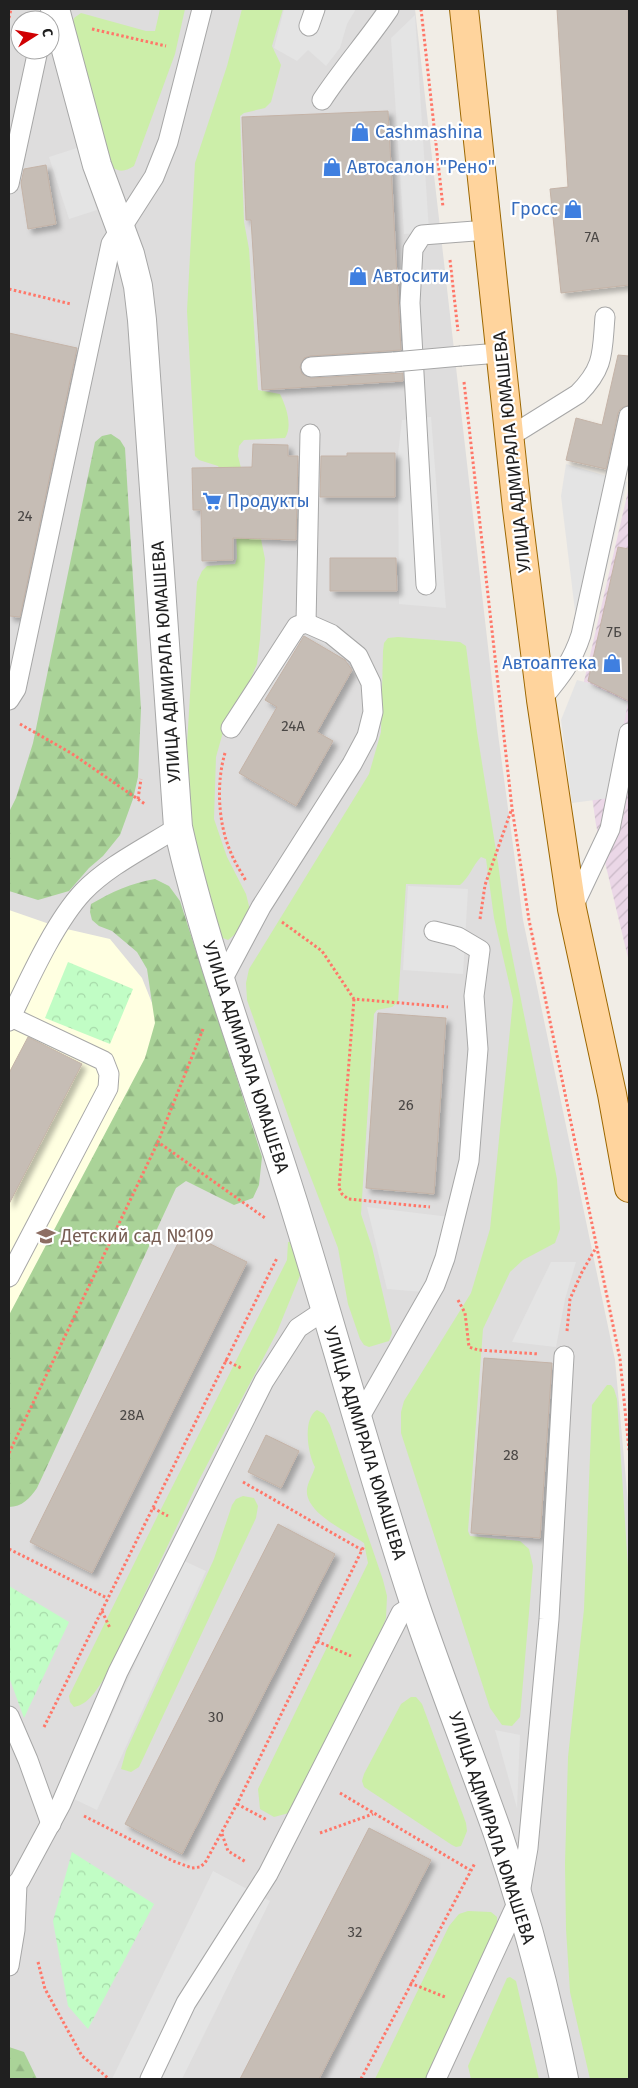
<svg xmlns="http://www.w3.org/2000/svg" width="638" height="2088" font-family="'Fira Sans',sans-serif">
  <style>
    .residential { fill: #dedddd; fill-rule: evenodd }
    .industrial { fill: url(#industrial-furrows) }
    .education { fill: #ffffe1 }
    .grass { fill: #cceea9 }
    .forest { fill: url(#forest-firs) }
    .park { fill: url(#park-crowns) }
    .parking { fill: #e4e4e4 }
    .building { fill: #c6bdb5; stroke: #c4b3a7; filter: url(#shadow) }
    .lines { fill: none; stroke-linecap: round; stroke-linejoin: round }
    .lane-casing { stroke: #a7a7a7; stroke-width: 21 }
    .street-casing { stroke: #a7a7a7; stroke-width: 30 }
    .primary-casing { stroke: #9c6700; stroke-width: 30 }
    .path { stroke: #ff7769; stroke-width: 3; stroke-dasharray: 2.5 2.5; stroke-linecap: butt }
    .lane { stroke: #fff; stroke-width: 19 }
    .street { stroke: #fff; stroke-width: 28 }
    .primary { stroke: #ffd49d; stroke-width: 28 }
    .lane-bridge-casing { stroke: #a7a7a7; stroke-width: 21; stroke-linecap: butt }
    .lane-bridge { stroke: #fff; stroke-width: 19 }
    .labels { text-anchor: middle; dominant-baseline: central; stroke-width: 4.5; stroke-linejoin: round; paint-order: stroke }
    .number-label { font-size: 15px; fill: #4a4745 }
    .shop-label { font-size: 18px; fill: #366cbe; stroke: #fff; text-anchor: start }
    .street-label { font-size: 18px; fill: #202020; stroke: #fff }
    .education-label { font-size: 18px; fill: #785e54; stroke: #fff; text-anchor: start }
  </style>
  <defs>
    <pattern id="industrial-furrows" width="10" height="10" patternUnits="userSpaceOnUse" patternTransform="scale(1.25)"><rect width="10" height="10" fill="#ebd7e7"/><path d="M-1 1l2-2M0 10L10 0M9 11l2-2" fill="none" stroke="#c9b8c6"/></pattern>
    <pattern id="forest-firs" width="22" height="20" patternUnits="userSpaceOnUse" patternTransform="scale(1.25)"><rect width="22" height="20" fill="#aad398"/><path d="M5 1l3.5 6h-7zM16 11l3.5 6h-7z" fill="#92b583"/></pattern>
    <pattern id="park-crowns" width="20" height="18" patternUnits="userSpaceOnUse" patternTransform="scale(1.25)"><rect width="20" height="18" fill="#c1fdc5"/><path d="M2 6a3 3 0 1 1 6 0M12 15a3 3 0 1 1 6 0" fill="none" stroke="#a6d9a9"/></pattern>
    <filter id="shadow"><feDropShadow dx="4.5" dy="4.5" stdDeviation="2.5" flood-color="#0004"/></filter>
  </defs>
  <rect width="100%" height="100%" fill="#f1ede6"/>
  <path class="residential" d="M 9,9 L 415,9 L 498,734 L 523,920 L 615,1360 L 629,1513 L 629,2079 L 9,2079 ZM 20,20 L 50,20 L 50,50 L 20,50 Z"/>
  <polygon class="industrial" points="629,487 629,962 596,825 579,703"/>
  <polygon class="education" points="9,910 58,927 110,939 142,978 158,1018 158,1071 9,1401"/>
  <g class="grass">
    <path d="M 160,9 L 185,9 L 175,54 L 134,166 C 125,171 121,173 112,167 L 72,27 L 74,18 L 81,13 L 146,31 L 155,31 Z"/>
    <path d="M 242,9 L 283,9 L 272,46 L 281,65 L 271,102 L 265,108 L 244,113 L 240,116 L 244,222 L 249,249 L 258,390 L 280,394 C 286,406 293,426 285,438 L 244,440 L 239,446 L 238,456 L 241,468 L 260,510 L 261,539 L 265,559 L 260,639 L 257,664 L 246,690 L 225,725 L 216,757 L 214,819 L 227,857 L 246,894 L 250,910 L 239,931 L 228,940 L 223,938 L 218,930 L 198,873 L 189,816 L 187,744 L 197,582 L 202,571 L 207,566 L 235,564 L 237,558 L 235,493 L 218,466 L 199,460 L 195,456 L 187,311 L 195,163 L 227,66 Z"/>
    <path d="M 398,637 L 460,642 L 466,646 L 477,732 L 498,863 L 507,930 L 557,1179 L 560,1229 L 555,1243 L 523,1260 L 510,1272 L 483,1329 L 468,1531 L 470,1536 L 520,1541 L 529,1549 L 533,1566 L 520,1717 L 512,1726 L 502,1725 L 490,1708 L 401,1433 L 401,1412 L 404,1401 L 471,1293 L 490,1229 L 513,1000 L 494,918 L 486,859 L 481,857 C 473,865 469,878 460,885 L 406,884 L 398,1002 L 392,1007 L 377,1010 L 374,1014 L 361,1214 L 372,1247 L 392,1333 L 389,1341 L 369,1347 L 364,1345 L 360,1339 L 348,1304 L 338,1248 L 298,1144 L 247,1000 L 246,983 L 249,969 L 369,774 L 381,732 L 383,651 L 384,643 L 388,638 Z"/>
    <path d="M 288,1242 L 292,1242 L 301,1273 L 277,1332 L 199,1480 L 104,1679 C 96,1690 89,1704 74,1707 L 70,1702 L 69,1696 L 159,1513 L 287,1260 Z"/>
    <polygon points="607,1385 611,1385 614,1389 617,1399 629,1583 629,2079 590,2079 570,1992 566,1929 565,1864 568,1757 584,1609 592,1405"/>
    <path d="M 317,1410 L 324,1414 L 330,1425 L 383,1580 L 387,1596 L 386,1618 L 370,1660 L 289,1813 L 274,1817 L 260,1809 L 258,1789 L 368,1563 L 364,1543 C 348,1532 304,1513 307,1489 C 308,1482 313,1474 315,1467 C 308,1455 302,1419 317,1410 Z"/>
    <polygon points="243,1496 254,1498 258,1506 256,1518 139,1767 131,1772 121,1769 126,1751 214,1559 232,1505 236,1499"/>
    <polygon points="411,1697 416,1697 422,1704 466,1823 467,1831 461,1846 456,1847 452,1845 364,1787 362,1781 364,1774 401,1704"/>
    <polygon points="468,1911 491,1912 497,1917 497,1925 428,2079 375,2079 449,1926 459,1914"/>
    <polygon points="510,1977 516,1981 539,2079 471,2079 468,2066 507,1978"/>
  </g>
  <g class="forest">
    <polygon points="111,434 120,440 125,448 141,709 138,777 133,799 120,835 103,856 89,868 69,891 38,900 9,891 9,812 16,798 33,743 95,442 102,436"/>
    <path d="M 155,879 L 169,886 L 180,901 L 262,1157 L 259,1185 L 253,1198 L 234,1205 L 186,1181 L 176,1188 L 37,1488 C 30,1498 22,1507 9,1507 L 9,1315 L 145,1058 L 155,1023 L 147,969 L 137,952 L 112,931 L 99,926 L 92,920 L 90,912 L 91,904 C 112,892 131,883 155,879 Z"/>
    <polygon points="9,2047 24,2052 37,2079 9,2079"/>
  </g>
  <g class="park">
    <polygon points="68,962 133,989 110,1044 45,1018"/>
    <polygon points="9,1586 69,1622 24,1718 9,1677"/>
    <polygon points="72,1852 154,1904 88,2029 68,2006 53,1921"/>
  </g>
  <g class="parking">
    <polygon points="284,9 356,9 347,24 340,48 326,66 308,50 297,61 274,48"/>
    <polygon points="415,15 429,232 404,234 391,38"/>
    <polygon points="77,148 97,210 69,219 49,157"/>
    <polygon points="431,417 446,608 399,604 398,454 402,420"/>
    <polygon points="566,464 627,482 594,621 576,619 561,496"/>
    <polygon points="577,680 589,683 628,702 610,798 572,803 561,720"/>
    <polygon points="408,886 468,889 463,974 403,970"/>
    <polygon points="367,1207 450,1217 424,1292 387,1289"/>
    <polygon points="551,1262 576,1262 565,1299 556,1347 512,1342"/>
    <polygon points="182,1560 206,1571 97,1810 74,1799"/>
    <polygon points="495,1730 520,1735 517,1808"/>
    <polygon points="213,1871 270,1901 182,2079 112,2079"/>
  </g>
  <g class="building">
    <polygon points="557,9 628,9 629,285 561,293 550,189 568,187"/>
    <polygon points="388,111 401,350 310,356 304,358 300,367 302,374 311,378 403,373 403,381 262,390 251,220 246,220 242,117"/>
    <polygon points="46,165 56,224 28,229 21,183 24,169"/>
    <polygon points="9,333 77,348 20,617 9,616"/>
    <polygon points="618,355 629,356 629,405 621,408 618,413 606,469 566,460 576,418 602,425"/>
    <polygon points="253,444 288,445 288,456 298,456 296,540 233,538 233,560 202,561 201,510 193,510 192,468 252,467"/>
    <polygon points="347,453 395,453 395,497 320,497 321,456 347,456"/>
    <polygon points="618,547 629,549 629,701 588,681"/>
    <polygon points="330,558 396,558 397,591 330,591"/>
    <polygon points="304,636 345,660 352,670 317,732 333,741 296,806 239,773 277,707 265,700"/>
    <polygon points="378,1013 446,1018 434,1194 366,1188"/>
    <polygon points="28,1037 82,1064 9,1204 9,1073"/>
    <polygon points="184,1231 247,1262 92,1573 30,1542"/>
    <polygon points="484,1358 552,1363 540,1538 471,1533"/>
    <polygon points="266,1435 299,1451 281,1488 248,1472"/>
    <polygon points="278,1524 335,1554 182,1854 125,1824"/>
    <polygon points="369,1828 431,1860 374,1971 319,2079 240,2079"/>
  </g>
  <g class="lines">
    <g class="lane-casing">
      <g id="lane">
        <polyline points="309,26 315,9"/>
        <path d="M 322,100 C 343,68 368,40 389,9"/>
        <polyline points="9,184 38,50"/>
        <polyline points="461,356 500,353"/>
        <polyline points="311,367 394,362"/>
        <path d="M 509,437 L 578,394 C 605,367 602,352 605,317"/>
        <polyline points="426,585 410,303 413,249 422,235 488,230"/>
        <polyline points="306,623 310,434"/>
        <polyline points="9,700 16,689 111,244 154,177 168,142 202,9"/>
        <path d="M 541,700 C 559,678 572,663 581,635 L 629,416"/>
        <polyline points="572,909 610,829 629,733"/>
        <polyline points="220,984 261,907 352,764 367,736 373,712 371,683 358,656 331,634 306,623 297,626 231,728"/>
        <path d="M 9,1021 C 28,982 54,923 83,892 C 109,865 147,847 178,827"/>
        <polyline points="9,1277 108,1088 109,1074 104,1061 11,1017"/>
        <polyline points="358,1420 435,1285 445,1258 469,1161 478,1049 474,996 480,950 458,937 434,931"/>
        <polyline points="9,1716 28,1760 51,1824"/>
        <polyline points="9,1892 20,1880 61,1804 118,1672 264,1381 298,1328 325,1310"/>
        <polyline points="9,1966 15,1930 17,1884"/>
        <polyline points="150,2079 186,2003 268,1874 401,1613 415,1604"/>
        <polyline points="436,2079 519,1899 528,1848 549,1619 564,1356"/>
      </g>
    </g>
    <g class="street-casing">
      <path id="street" d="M 55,9 L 97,165 L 130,254 L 138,286 L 142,320 L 178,827 C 207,956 255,1079 294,1205 C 335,1337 371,1471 414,1602 C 440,1679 470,1755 497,1831 C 525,1912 547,1995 564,2079"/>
    </g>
    <g class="primary-casing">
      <polyline id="primary" points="464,9 517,509 541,700 572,909 612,1094 629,1188"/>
    </g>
    <g class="path">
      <polyline points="421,9 443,207"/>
      <polyline points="9,18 11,9"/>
      <polyline points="92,29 166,46"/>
      <polyline points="450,260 458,331"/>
      <polyline points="9,289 71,304"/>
      <polyline points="464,382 512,808 529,920 620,1359 629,1450"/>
      <polyline points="20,724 71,753 145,804"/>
      <path d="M 225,753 C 216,783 218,824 231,853 C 235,863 241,872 246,881"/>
      <polyline points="138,799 141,779"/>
      <polyline points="480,919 485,885 511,811"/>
      <polyline points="282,922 322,951 354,999 448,1007"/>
      <polyline points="354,999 339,1188 342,1194 348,1199 430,1207"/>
      <polyline points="203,1029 158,1142 265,1218"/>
      <polyline points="458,1300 465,1313 469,1347 478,1350 539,1354"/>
      <polyline points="567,1331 570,1299 582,1272 597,1246"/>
      <polyline points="225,1360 241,1368"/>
      <polyline points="9,1453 158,1142"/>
      <polyline points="243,1482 362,1550"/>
      <polyline points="153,1508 168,1516"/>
      <polyline points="9,1549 107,1598"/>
      <polyline points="102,1611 110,1628"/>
      <polyline points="317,1641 351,1656"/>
      <polyline points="44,1727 277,1258"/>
      <polyline points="340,1793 470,1870"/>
      <polyline points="237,1804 267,1820"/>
      <polyline points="84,1816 173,1861 192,1868 200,1867 205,1863 237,1804 364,1546"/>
      <polyline points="320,1833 373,1814"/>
      <polyline points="222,1834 228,1851 246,1862"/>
      <polyline points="38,1962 45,1989 82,2056 109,2079"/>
      <polyline points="410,1983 445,1997"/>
      <polyline points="361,2079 475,1863"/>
    </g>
    <use href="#lane" class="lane"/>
    <use href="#street" class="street"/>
    <use href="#primary" class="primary"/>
    <g class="lane-bridge-casing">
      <polyline id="lane-bridge" points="394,362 461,356"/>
    </g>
    <use href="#lane-bridge" class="lane-bridge"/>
  </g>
  <defs>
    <g id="shop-bare" transform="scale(1.5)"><path d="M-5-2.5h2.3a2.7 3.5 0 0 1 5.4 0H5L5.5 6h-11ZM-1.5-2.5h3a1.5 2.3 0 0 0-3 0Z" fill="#3f7fe0" stroke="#fff" stroke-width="2.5" paint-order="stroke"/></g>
    <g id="supermarket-bare" transform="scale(1.5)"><path d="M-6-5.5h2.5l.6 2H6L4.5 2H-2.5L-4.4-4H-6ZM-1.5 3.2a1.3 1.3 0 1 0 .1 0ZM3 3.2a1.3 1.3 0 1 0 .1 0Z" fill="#3f7fe0" stroke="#fff" stroke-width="2.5" paint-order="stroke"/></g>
    <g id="school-bare" transform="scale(1.5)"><path d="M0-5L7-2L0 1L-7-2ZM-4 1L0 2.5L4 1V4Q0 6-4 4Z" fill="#8d6e63" stroke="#fff" stroke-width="2.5" paint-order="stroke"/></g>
  </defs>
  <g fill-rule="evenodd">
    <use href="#shop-bare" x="360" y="132"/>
    <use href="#shop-bare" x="332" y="167"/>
    <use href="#shop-bare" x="573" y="209"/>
    <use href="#shop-bare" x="358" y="276"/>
    <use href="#supermarket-bare" x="212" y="501"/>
    <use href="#shop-bare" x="612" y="663"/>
    <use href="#school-bare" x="46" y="1236"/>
  </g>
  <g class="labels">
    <g class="number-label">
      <text x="592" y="237">7А</text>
      <text x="25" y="516">24</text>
      <text x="614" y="632">7Б</text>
      <text x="293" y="726">24А</text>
      <text x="406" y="1105">26</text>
      <text x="132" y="1415">28А</text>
      <text x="511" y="1455">28</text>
      <text x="216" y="1717">30</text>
      <text x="355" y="1932">32</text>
    </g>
    <g class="shop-label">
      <text x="375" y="132">Cashmashina</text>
      <text x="347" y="167">Автосалон "Рено"</text>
      <text x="558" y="209" text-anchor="end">Гросс</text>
      <text x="373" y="276">Автосити</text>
      <text x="227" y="501">Продукты</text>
      <text x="597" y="663" text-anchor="end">Автоаптека</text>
    </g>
    <g class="street-label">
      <text transform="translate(512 452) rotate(-96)">УЛИЦА АДМИРАЛА ЮМАШЕВА</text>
      <text transform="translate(166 662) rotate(-94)">УЛИЦА АДМИРАЛА ЮМАШЕВА</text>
      <text transform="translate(246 1057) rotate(72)">УЛИЦА АДМИРАЛА ЮМАШЕВА</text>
      <text transform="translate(365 1443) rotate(73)">УЛИЦА АДМИРАЛА ЮМАШЕВА</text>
      <text transform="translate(492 1828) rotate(72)">УЛИЦА АДМИРАЛА ЮМАШЕВА</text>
    </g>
    <g class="education-label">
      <text x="61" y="1236">Детский сад №109</text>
    </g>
  </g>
  <rect width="638" height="2088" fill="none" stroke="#202020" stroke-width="20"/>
  <g transform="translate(35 35) rotate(79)"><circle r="24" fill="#ffffff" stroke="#a6a6a6"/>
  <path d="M0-4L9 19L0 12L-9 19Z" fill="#d00003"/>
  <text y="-8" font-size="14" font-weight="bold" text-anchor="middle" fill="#202020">С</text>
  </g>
</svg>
